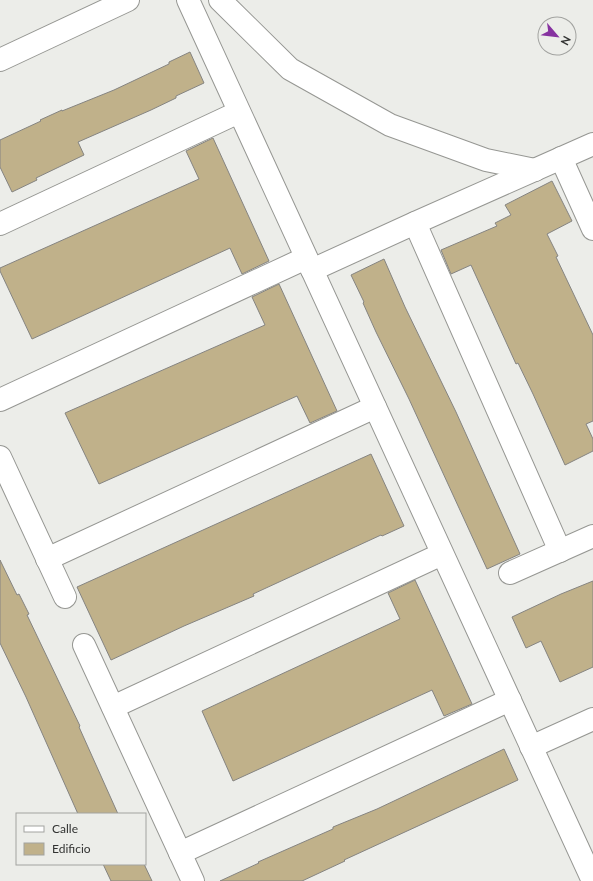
<svg xmlns="http://www.w3.org/2000/svg" width="593" height="881" font-family="Lato,sans-serif">
  <style>
    .building { fill: #c0b18a; stroke: #858481 }
    .lines { fill: none; stroke-linecap: round; stroke-linejoin: round }
    .minor-casing { stroke: #969793; stroke-width: 24 }
    .minor { stroke: #fff; stroke-width: 22 }
  </style>
  <rect width="100%" height="100%" fill="#ecede9"/>
  <g class="building">
    <polygon points="190,52 204,83 176,96 176,98 151,110 78,142 84,155 36,178 37,180 12,192 0,167 0,140 41,121 40,120 62,110 62,111 114,90 169,64 169,62"/>
    <polygon points="213,138 269,261 242,274 230,248 32,339 0,271 0,268 199,179 186,151"/>
    <polygon points="552,181 572,221 547,234 558,256 556,257 593,335 593,421 586,424 593,439 593,451 565,465 533,394 518,363 516,364 471,265 451,274 441,250 497,226 495,223 511,215 505,205"/>
    <polygon points="384,259 405,307 456,412 520,554 487,569 409,399 376,332 363,303 364,302 351,275"/>
    <polygon points="279,284 337,411 310,423 297,396 99,484 65,413 265,325 252,297"/>
    <polygon points="371,454 404,526 382,536 381,535 253,594 254,596 184,626 111,660 77,587"/>
    <polygon points="0,560 17,595 19,594 29,614 27,615 80,726 79,727 118,814 78,814 26,697 0,643"/>
    <polygon points="415,580 472,704 444,716 432,690 233,781 202,711 400,619 388,593"/>
    <polygon points="593,581 593,667 560,682 541,641 526,648 512,617 561,594"/>
    <polygon points="504,749 518,780 344,860 345,861 302,881 220,881 259,863 258,862 333,829 333,827 377,809"/>
    <polygon points="103,864 144,864 152,881 111,881"/>
  </g>
  <g class="lines">
    <g class="minor-casing">
      <g id="minor">
        <polyline points="188,0 593,881"/>
        <polyline points="220,0 290,69 390,125 486,160 535,170"/>
        <polyline points="0,60 128,0"/>
        <polyline points="561,158 593,229"/>
        <polyline points="415,223 560,551"/>
        <polyline points="0,224 239,112"/>
        <polyline points="312,270 415,223 593,144"/>
        <polyline points="0,400 306,258"/>
        <polyline points="0,457 65,597"/>
        <polyline points="47,559 375,407"/>
        <polyline points="510,573 593,536"/>
        <polyline points="84,645 193,881"/>
        <polyline points="113,707 442,554"/>
        <polyline points="531,747 593,719"/>
        <polyline points="180,853 510,700"/>
      </g>
    </g>
    <use href="#minor" class="minor"/>
  </g>
  <rect x="16" y="813" width="130" height="52" fill="#ecede9" stroke="#a2a3a0"/>
  <rect x="24" y="826" width="20" height="6" fill="#ffffff" stroke="#a2a3a0"/>
  <text x="52" y="833" font-size="12" fill="#323332">Calle</text>
  <rect x="24" y="843" width="20" height="12" fill="#c0b18a" stroke="#a2a3a0"/>
  <text x="52" y="853" font-size="12" fill="#323332">Edificio</text>
  <g transform="translate(557 36) rotate(118)"><circle r="19" fill="#ecede9" stroke="#a2a3a0"/>
  <path d="M0-3L7 15L0 10L-7 15Z" fill="#8632a0"/>
  <text y="-6" font-size="11" font-weight="bold" text-anchor="middle" fill="#323332">N</text>
  </g>
</svg>
